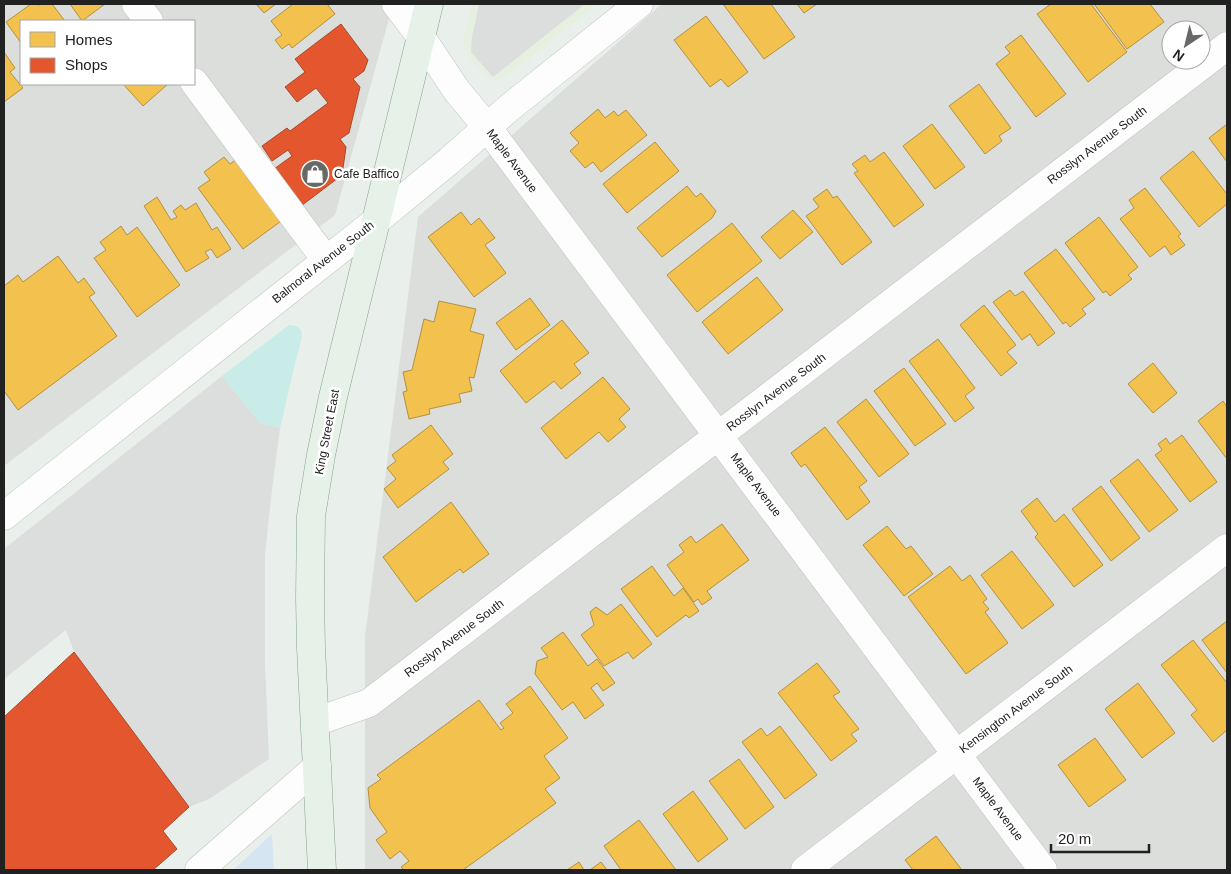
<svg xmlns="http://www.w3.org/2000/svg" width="1231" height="874" font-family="Helvetica,sans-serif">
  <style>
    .residential { fill: #dbdedb; fill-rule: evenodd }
    .commercial { fill: #e6f0e0 }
    .grass { fill: #c9ece9 }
    .park { fill: #d6e5f2 }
    .parking { fill: #dbdedc }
    .homes { fill: #f2c14e; stroke: #b39140 }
    .shops { fill: #e4572e; stroke: #aa472a }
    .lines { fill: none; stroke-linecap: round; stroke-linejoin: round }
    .minor-casing { stroke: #c0c2c0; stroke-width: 29 }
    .major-casing { stroke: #85a68a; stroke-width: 29 }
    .minor { stroke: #fcfdfc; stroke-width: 28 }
    .major { stroke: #e6f2e7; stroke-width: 28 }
    .labels { text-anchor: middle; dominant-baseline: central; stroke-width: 5; stroke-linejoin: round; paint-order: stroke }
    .street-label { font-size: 12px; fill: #212121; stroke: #fff }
    .poi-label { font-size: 12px; fill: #212121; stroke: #fff; text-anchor: start }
  </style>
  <rect width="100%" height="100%" fill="#e9efea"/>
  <g class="residential">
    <path d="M 4,4 L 393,4 L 335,215 L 4,466 ZM 21,21 L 194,21 L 194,84 L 21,84 Z"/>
    <path d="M 662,4 L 1227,4 L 1227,870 L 365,870 L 365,637 L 418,217 ZM 1171,30 L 1201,30 L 1201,60 L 1171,60 Z"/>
  </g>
  <polygon class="commercial" points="472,4 598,4 509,75 501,79 494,80 485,74 473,63 466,51 464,45 464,37"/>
  <polygon class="grass" points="289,325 296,326 299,328 301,330 302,337 295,364 280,428 260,423 222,376"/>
  <polygon class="park" points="272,834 274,870 233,870"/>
  <g class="parking">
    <polygon points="479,4 585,4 493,77 471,52 472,37"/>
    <polygon points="222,376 260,423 280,428 272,489 265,554 265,665 269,759 209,799 189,807 74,652 66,630 4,679 4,549"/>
  </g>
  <g class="homes">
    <polygon points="31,4 37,4 39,5 41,4 52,4 65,21 21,21 21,43 6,22"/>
    <polygon points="70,4 105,4 82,21"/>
    <polygon points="256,4 276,4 264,13"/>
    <polygon points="293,4 327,4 335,14 292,48 289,44 282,49 275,40 282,35 271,21"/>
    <polygon points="723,4 771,4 795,37 764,59"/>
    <polygon points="797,4 817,4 804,13"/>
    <polygon points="1051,4 1091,4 1127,52 1088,82 1037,14"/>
    <polygon points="1094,4 1150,4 1164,22 1127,49"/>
    <polygon points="706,16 748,72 728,87 721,79 710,87 674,40"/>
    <polygon points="1021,35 1066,94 1036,117 996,64 1010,53 1005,47"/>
    <polygon points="4,52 15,68 10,72 23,88 4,102"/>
    <polygon points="123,84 168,84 143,106"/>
    <polygon points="979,84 1011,128 999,136 1002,141 985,154 949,106"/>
    <polygon points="598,109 605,118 614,111 618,116 626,110 647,135 601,172 593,162 585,168 570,151 579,143 570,133"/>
    <polygon points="932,124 965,167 935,189 903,146"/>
    <polygon points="1227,124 1227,162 1209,138"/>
    <polygon points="655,142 679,171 627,213 603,184"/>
    <polygon points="1193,151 1227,194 1227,204 1199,227 1160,178"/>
    <polygon points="884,152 924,205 894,227 854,173 858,171 852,164 865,155 870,162"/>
    <polygon points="242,155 288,216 243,249 198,188 210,180 204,172 224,157 230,164"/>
    <polygon points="687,186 696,197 701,193 716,211 712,218 662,257 637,228"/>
    <polygon points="1145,188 1181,234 1178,236 1185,245 1171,255 1165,246 1150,257 1120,219 1134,208 1129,200"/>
    <polygon points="827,189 833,198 837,196 872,242 842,265 806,216 819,207 813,199"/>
    <polygon points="157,197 171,220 177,217 173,211 181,205 185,210 196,203 212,230 217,227 231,249 217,258 211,249 205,252 209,258 186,272 144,206"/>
    <polygon points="793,210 813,232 780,259 761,237"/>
    <polygon points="461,212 471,225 479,218 495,238 485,245 506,273 474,297 428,237"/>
    <polygon points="1099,217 1138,267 1128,275 1132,279 1110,296 1106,291 1103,293 1065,243"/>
    <polygon points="732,223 762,261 697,312 667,275"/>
    <polygon points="121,226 127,235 137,227 180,285 137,317 94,258 106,250 100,242"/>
    <polygon points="1056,249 1095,299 1082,309 1086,314 1070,327 1066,322 1063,324 1024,273"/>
    <polygon points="58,256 78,283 84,278 95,293 89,297 117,336 18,410 4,391 4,286 18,275 23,282"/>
    <polygon points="757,277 783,310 728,354 702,322"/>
    <polygon points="1010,290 1015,296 1023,291 1055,333 1038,346 1030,334 1022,340 993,302"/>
    <polygon points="530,298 550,325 516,350 496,323"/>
    <polygon points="439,301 476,309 470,331 484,335 474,378 469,377 472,391 459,394 461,402 429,409 430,414 409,419 403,392 407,391 403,372 412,370 424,319 434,322"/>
    <polygon points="984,305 1016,345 1007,352 1017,363 1001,376 960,325"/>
    <polygon points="562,320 589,353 574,364 581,373 561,389 554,381 526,403 500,371"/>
    <polygon points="938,339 975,388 965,396 974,408 955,422 909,361"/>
    <polygon points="1153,363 1177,393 1153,413 1128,384"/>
    <polygon points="904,368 946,424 915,446 874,391"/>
    <polygon points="603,377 630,409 619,419 626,427 608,442 599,432 566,459 541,428"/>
    <polygon points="866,399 909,454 879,477 837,422"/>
    <polygon points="1223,401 1227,407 1227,459 1198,421"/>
    <polygon points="431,425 453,454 443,462 449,469 398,508 384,489 396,479 387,468 396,461 392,455"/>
    <polygon points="825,427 867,481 859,487 870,502 847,520 805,464 801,467 791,453"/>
    <polygon points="1182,435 1217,482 1190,502 1155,455 1162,450 1158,444 1166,438 1170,444"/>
    <polygon points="1138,459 1178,510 1149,532 1110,481"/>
    <polygon points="1101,486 1140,538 1111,561 1072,509"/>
    <polygon points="1037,498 1055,522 1064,514 1103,565 1074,587 1035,537 1038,534 1021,511"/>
    <polygon points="451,502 489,554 463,573 460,569 416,602 383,557"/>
    <polygon points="722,524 749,560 707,591 712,598 702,605 698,599 694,602 667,565 684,552 679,545 691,536 696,543"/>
    <polygon points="887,526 906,549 911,546 933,574 904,596 863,545"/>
    <polygon points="1012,551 1054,605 1022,629 981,575"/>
    <polygon points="652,566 674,596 683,588 699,611 689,618 686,615 657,637 621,589"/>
    <polygon points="950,566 962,581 970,575 987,599 983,602 989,609 985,612 1008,643 966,674 908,597"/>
    <polygon points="621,604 652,644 633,659 628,652 604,666 581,635 594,625 590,612 596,607 607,615"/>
    <polygon points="1227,621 1227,673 1202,640"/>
    <polygon points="563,632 588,666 597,659 615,683 603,691 597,683 591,688 604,705 585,719 573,702 562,710 535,674 537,661 548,657 541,648"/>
    <polygon points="1193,640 1227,683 1227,730 1213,742 1191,715 1197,710 1161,665"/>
    <polygon points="817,663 840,692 833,696 859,729 851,734 857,741 831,761 778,693"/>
    <polygon points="1138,683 1175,733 1142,758 1105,709"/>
    <polygon points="530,686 568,738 544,756 560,778 545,789 556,803 463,870 404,870 401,867 409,861 400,851 390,859 376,840 387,832 370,808 368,788 381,779 377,775 479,700 501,730 504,728 500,723 513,713 506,704"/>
    <polygon points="780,726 817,775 785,799 742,742 761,728 767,736"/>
    <polygon points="1095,738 1126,780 1089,807 1058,765"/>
    <polygon points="739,759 774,807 745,829 709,781"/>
    <polygon points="693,791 728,839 698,862 663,814"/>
    <polygon points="639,820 676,870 621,870 604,846"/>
    <polygon points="936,836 962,870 913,870 905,860"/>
    <polygon points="579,862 584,870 567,870"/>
    <polygon points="601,862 607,870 590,870"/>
  </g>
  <g class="shops">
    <polygon points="341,24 368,60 364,71 353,79 360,87 349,133 340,139 346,147 342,175 301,206 274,169 292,156 288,150 272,161 262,146 287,128 290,131 328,103 316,88 297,102 285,87 305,72 295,59"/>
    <polygon points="74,652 189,807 163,831 177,849 153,870 4,870 4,717"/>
  </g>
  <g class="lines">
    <g class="minor-casing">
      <g id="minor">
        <polyline points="136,4 149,21"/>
        <polyline points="396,4 421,37 457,91 487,127 1043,870"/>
        <polyline points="194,82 326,260"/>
        <polyline points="4,516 376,221 449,161 509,108 639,4"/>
        <polyline points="315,722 369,703 1227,46"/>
        <polyline points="199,870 317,767"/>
        <polyline points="805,870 1227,548"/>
      </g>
    </g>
    <g class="major-casing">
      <polyline id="major" points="322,870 311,648 310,598 311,516 321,455 333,397 429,4"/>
    </g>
    <use href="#minor" class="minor"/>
    <use href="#major" class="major"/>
  </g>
  <defs>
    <g id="shop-disc" transform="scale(1.4375)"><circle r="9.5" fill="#676967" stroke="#fff"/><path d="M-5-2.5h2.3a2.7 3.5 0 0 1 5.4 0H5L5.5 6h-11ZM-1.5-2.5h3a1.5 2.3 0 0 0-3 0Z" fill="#fff"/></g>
  </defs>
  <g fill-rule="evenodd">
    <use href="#shop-disc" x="315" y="174"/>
  </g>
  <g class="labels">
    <g class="street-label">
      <text transform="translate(1097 145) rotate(-37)">Rosslyn Avenue South</text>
      <text transform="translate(512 161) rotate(53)">Maple Avenue</text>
      <text transform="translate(323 262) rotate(-38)">Balmoral Avenue South</text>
      <text transform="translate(776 392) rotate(-37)">Rosslyn Avenue South</text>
      <text transform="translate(327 432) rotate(-79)">King Street East</text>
      <text transform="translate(756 485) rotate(53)">Maple Avenue</text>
      <text transform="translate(454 638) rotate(-37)">Rosslyn Avenue South</text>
      <text transform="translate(1016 709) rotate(-37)">Kensington Avenue South</text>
      <text transform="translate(998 809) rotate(53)">Maple Avenue</text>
    </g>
    <g class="poi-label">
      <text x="334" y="174">Cafe Baffico</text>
    </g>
  </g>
  <rect width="1231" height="874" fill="none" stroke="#212121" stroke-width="10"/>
  <rect x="20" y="20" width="175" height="65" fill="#ffffff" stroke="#a6a6a6"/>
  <rect x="30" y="32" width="25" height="15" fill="#f2c14e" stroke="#a6a6a6"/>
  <text x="65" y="45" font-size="15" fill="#212121">Homes</text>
  <rect x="30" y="58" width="25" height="15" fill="#e4572e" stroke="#a6a6a6"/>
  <text x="65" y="70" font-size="15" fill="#212121">Shops</text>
  <g transform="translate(1186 45) rotate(215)"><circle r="24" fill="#ffffff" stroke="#a6a6a6"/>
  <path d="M0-4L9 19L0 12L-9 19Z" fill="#676967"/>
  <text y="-8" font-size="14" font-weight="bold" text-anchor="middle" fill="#212121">N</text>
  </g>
  <path d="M1051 844v8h98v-8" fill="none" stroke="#212121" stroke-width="2.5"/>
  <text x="1058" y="844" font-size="15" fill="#212121" stroke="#ffffff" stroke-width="4" paint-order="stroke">20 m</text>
</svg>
